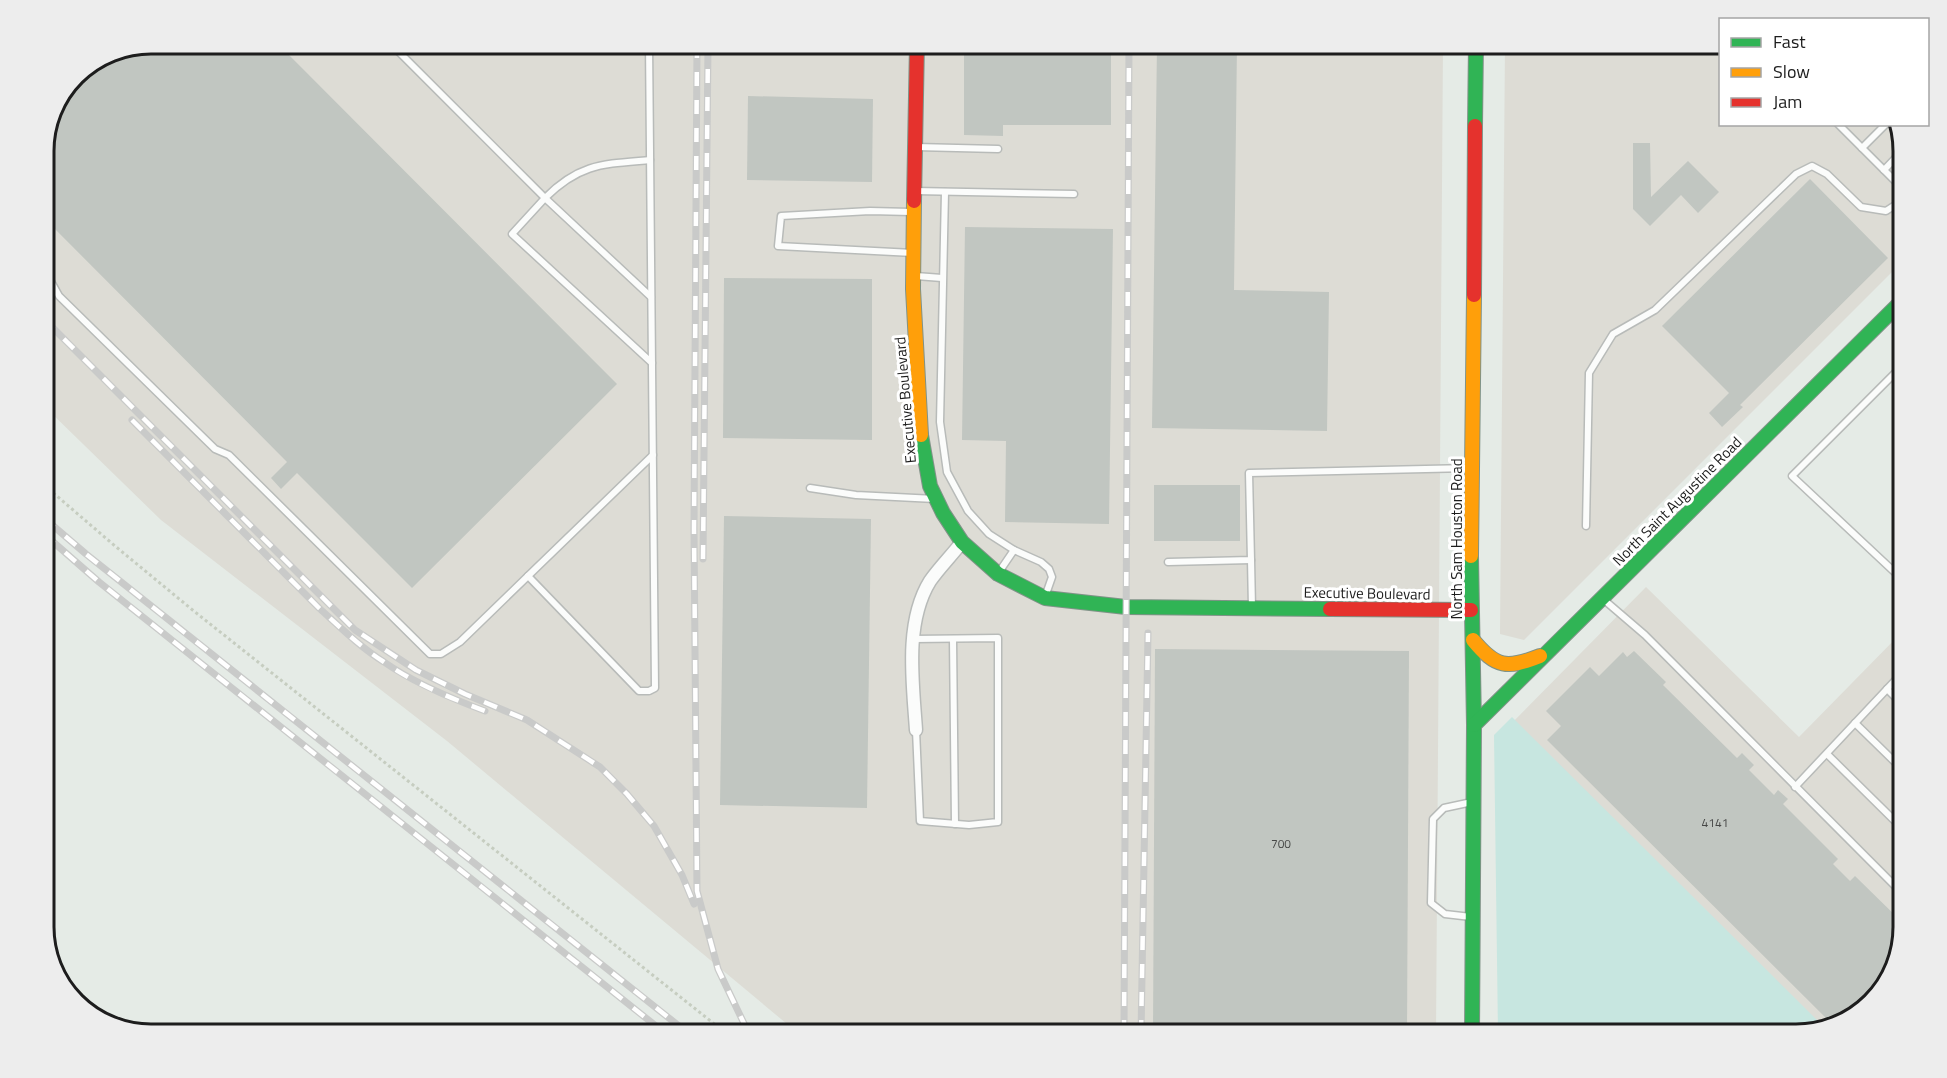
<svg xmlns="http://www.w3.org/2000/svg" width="1947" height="1078" font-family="'Titillium Web',sans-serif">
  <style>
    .industrial { fill: #dddcd5 }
    .grass { fill: #c7e6e0 }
    .building { fill: #c1c6c1 }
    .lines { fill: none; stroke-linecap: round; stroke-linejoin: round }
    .lane-casing { stroke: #b8bbb9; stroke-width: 9 }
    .street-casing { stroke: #b8bbb9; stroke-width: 15 }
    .fast-casing { stroke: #809388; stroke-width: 16 }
    .slow-casing { stroke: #809388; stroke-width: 16 }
    .jam-casing { stroke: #809388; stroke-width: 16 }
    .path { stroke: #c6cdc0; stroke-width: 3; stroke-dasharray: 3 3; stroke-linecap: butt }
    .lane { stroke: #fbfcfb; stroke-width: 6 }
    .street { stroke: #fbfcfb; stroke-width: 12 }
    .fast { stroke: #30b455; stroke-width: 14 }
    .slow { stroke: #ff9f0a; stroke-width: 14 }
    .jam { stroke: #e5322d; stroke-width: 14 }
    .rail-casing { stroke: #c9cac9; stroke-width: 7 }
    .rail { stroke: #fff; stroke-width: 4.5; stroke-dasharray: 14; stroke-linecap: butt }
    .labels { text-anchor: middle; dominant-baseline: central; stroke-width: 6; stroke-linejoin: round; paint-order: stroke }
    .number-label { font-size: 12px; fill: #464746 }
    .street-label { font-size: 15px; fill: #1d1d1d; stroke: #fff }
    .rim { fill: none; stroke: #1d1d1d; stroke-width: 3 }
  </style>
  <rect width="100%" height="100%" fill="#e5ebe6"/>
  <g class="industrial">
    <polygon points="151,44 1443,44 1436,1034 799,1034 447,741 161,520 44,406 44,144 75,75 110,52"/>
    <polygon points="1505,44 1720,44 1720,124 1897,125 1903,144 1903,261 1524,640 1500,634"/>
    <polygon points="1646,587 1799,737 1903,631 1903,927 1889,980 1850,1020 1818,1028 1509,726"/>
  </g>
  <polygon class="grass" points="1512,717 1824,1027 1796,1034 1498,1034 1494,735"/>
  <g class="building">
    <polygon points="151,44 278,44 617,384 412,588 297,473 281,489 271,478 287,462 44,218 44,144 75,75 110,52"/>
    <polygon points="964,44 1111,44 1111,125 1003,125 1003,136 964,135"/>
    <polygon points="1157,44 1237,44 1234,290 1329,292 1327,431 1152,428"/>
    <polygon points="748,96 873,99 872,182 747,180"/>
    <polygon points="1633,143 1650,143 1651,197 1688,161 1719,192 1698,213 1681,195 1650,226 1633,209"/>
    <polygon points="1810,179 1888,258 1740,405 1743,407 1722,427 1709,413 1729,393 1662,326"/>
    <polygon points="965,227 1113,229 1109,524 1005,522 1006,441 962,440"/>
    <polygon points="724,278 872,279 872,440 723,438"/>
    <rect x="1154" y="485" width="86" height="56"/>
    <polygon points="724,516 871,519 867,808 720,805"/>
    <polygon points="1155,649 1409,651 1407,1034 1153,1034"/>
    <polygon points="1634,651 1666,682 1663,685 1737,758 1742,753 1754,765 1749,770 1774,795 1778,790 1788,799 1783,804 1838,859 1833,864 1850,881 1855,876 1904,924 1889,980 1850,1020 1833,1025 1547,740 1561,726 1546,711 1590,667 1599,676 1623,652 1627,657"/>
  </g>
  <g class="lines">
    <g class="lane-casing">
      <g id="lane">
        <path d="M 391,44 L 545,198 C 580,163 604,164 650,160"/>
        <polyline points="1838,124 1862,148 1886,124"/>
        <polyline points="916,147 998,149"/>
        <polyline points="1862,148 1884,170"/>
        <polyline points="1903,150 1884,170 1903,189"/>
        <polyline points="915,191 1074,194"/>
        <polyline points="945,192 940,422 947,472 968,511 989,534 1014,550 1041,562 1049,569 1052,577 1045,597"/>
        <polyline points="911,212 870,211 781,216 778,246 913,253"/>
        <polyline points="44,252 49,278 59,296 215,449 229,455 430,654 441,654 460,642 528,576 639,691 649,691 655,688 649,44"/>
        <polyline points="916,276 942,278"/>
        <polyline points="651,297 545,198 512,234 652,363"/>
        <polyline points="1903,365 1792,476 1903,580"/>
        <polyline points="810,488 856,495 935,499"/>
        <polyline points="1586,526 1589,373 1613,334 1655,310 1796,174 1812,166 1827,174 1861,207 1886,211 1903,200"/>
        <polyline points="1251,560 1252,608"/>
        <polyline points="1168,562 1251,560 1249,473 1470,468"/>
        <polyline points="999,572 1014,550"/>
        <polyline points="528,576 653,455"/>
        <polyline points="1603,599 1645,635 1903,894"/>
        <polyline points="914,639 998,638 998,822 969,825 920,821 916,730"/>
        <polyline points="953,639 955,824"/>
        <polyline points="1887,689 1903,705"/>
        <polyline points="1855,723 1903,770"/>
        <polyline points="1827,754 1903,829"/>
        <polyline points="1795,787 1903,672"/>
        <polyline points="1471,917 1445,914 1431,903 1433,819 1444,808 1472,802"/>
      </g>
    </g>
    <g class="street-casing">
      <path id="street" d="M 916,730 C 913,684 904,623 930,581 C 939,568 952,555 962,542"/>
    </g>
    <g class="fast-casing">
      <g id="fast">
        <polyline points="1475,126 1476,44"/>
        <polyline points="921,435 930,486 943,513 962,542 998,574 1045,598 1126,607 1330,609"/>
        <polyline points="1471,556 1474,725 1472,1034"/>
        <polyline points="1474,725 1903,300"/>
      </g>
    </g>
    <g class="slow-casing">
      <g id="slow">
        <polyline points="914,201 913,289 921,435"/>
        <polyline points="1471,556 1474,295"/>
        <path d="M 1473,640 C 1496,668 1507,669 1540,656"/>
      </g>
    </g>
    <g class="jam-casing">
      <g id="jam">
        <polyline points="914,201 917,44"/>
        <polyline points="1474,295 1475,126"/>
        <polyline points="1330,609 1471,610"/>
      </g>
    </g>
    <polyline class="path" points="44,485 115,546 195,612 727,1034"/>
    <use href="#lane" class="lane"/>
    <use href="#street" class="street"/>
    <use href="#fast" class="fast"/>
    <use href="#slow" class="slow"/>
    <use href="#jam" class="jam"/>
    <g class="rail-casing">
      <g id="rail">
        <polyline points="697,44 694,529 697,891 718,969 749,1034"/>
        <polyline points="44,319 355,630 416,670 465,694 527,720 600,767 627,794 654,826 682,875 694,904"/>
        <path d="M 132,420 L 319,608 C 340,627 360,647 384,662 C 414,683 450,698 485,711"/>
        <polyline points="44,518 86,554 689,1034"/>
        <polyline points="44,534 99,582 666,1034"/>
        <polyline points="703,559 708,44"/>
        <polyline points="1124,1034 1129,44"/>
        <polyline points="1141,1034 1148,633"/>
      </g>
    </g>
    <use href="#rail" class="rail"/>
  </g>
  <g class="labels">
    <g class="number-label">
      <text x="1715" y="822">4141</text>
      <text x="1281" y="843">700</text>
    </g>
    <g class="street-label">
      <text transform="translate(905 400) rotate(-95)">Executive Boulevard</text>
      <text transform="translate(1677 501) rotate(-45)">North Saint Augustine Road</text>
      <text transform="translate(1456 539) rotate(-90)">North Sam Houston Road</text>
      <text transform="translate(1367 593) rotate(1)">Executive Boulevard</text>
    </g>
  </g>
  <path d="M0 0H1947V1078H0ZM151 54H1796A97 97 0 0 1 1893 151V927A97 97 0 0 1 1796 1024H151A97 97 0 0 1 54 927V151A97 97 0 0 1 151 54Z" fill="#ededed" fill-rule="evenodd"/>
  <path class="rim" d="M151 54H1796A97 97 0 0 1 1893 151V927A97 97 0 0 1 1796 1024H151A97 97 0 0 1 54 927V151A97 97 0 0 1 151 54Z"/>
  <rect x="1719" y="18" width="210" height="108" fill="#ffffff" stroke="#a5a5a5" stroke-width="1.5"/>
  <rect x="1731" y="38" width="30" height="9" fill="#30b455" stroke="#a5a5a5" stroke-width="1.5"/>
  <text x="1773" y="48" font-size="18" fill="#1d1d1d">Fast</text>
  <rect x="1731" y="68" width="30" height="9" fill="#ff9f0a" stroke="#a5a5a5" stroke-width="1.5"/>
  <text x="1773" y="78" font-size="18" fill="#1d1d1d">Slow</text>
  <rect x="1731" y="98" width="30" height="9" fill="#e5322d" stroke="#a5a5a5" stroke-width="1.5"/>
  <text x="1773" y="108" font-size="18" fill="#1d1d1d">Jam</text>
</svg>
